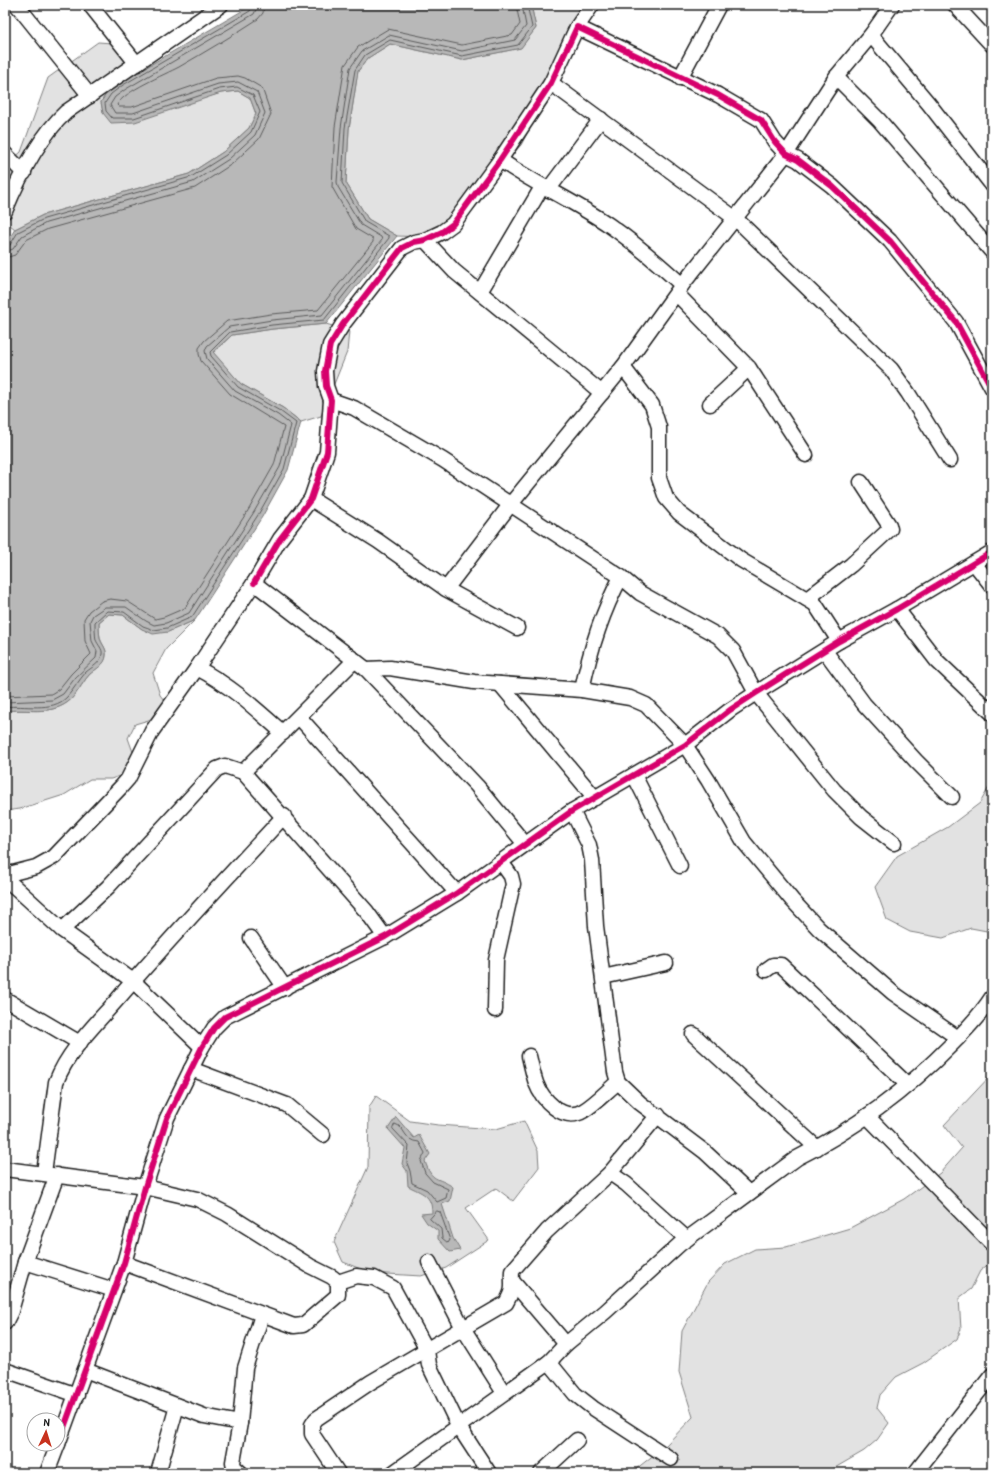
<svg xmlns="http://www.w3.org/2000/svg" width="997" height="1478" font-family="'Patrick Hand',sans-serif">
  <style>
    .green { fill: #e2e2e2; stroke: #7f7f7f }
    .water { fill: #b8b8b8; stroke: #7a7a7a }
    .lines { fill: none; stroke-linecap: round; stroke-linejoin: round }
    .shore { stroke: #5a5a5a; stroke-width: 1 }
    .street-casing { stroke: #1c1c1c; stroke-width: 17 }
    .street { stroke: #fff; stroke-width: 14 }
    .cycleway-casing { stroke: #fff; stroke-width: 8 }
    .cycleway { stroke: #d6006c; stroke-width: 6 }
  </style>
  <rect width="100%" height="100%" fill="#fff"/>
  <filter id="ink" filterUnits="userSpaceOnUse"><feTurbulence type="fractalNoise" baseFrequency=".025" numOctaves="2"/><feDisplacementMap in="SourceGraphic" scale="8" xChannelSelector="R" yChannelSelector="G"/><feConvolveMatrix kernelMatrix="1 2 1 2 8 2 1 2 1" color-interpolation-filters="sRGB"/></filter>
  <g filter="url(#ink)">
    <g class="green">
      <polygon points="531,5 601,5 574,43 521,145 508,159 479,203 451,234 424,237 397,236 368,219 346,183 349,129 358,71 368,58 390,44 462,60 520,48 536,28"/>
      <polygon points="98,42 126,44 145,67 108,91 101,102 103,113 200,99 221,93 238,91 250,98 256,114 249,128 223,152 189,174 43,215 15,229 5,221 5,166 21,152 48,78"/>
      <polygon points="326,324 349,331 347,352 321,416 301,422 283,408 241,384 213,353 232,335 273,329"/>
      <path d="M 109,614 L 123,615 L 142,629 L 168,632 L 195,620 L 166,649 L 153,673 L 160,695 L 172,710 L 162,716 L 135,724 L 128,738 L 139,769 L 111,779 L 90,779 L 64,795 L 20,809 L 5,811 L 5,711 C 26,708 49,716 68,702 C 76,696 82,683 89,675 C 95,669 106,664 106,655 C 107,648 101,644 100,637 C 99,632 99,627 99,622 Z"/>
      <polygon points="992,782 992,932 971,928 943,938 910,932 887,920 875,887 897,856 948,827 980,803"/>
      <polygon points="992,1074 992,1261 980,1271 971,1289 959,1298 961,1329 957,1339 923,1363 896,1377 880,1395 877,1408 889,1423 877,1440 864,1451 826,1473 631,1473 665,1446 693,1417 679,1372 682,1331 708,1282 725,1264 755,1249 786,1247 850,1228 904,1199 940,1173 962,1148 944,1125"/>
      <polygon points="376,1096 410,1121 438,1125 496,1129 524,1121 538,1151 539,1167 513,1201 496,1188 466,1208 489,1240 446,1268 421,1276 371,1273 343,1262 334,1242 368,1167 369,1107"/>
    </g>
    <g class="water">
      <path d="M 252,5 L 531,5 L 536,28 L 521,48 L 462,60 L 390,44 L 368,58 L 358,71 L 349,129 L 346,183 L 368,219 L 397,236 L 326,324 L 273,329 L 232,335 L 213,352 L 241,384 L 283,408 L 301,422 L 288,470 L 262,517 L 195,620 L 168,632 L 153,634 L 142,629 L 123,615 L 109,614 L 99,622 C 99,627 99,633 100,638 C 101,644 107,648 106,655 C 106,665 95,669 89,675 C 82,683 76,696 68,702 C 49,716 26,708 5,711 L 5,246 L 15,229 L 43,215 L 189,174 L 223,152 L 249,128 L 256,114 L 250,98 L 238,91 L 221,93 L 135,122 L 111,123 L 103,113 L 101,102 L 108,91 L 121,82 Z"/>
      <path d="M 396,1117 L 414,1138 L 419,1135 L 430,1154 L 425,1161 C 432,1183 437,1176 453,1187 L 450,1201 L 442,1204 L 453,1238 L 460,1250 L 450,1252 L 438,1239 L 438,1231 L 427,1223 L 421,1214 L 432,1213 C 432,1195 422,1193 408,1186 L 407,1171 L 402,1164 L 405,1148 L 388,1129 Z"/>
    </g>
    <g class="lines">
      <g class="shore">
        <polyline points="5,247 10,245 18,232 44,219 191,177 226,155 251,132 260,112 253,95 237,87 219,89 134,118 112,118 106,111 105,103 111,94 123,85 250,11 253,5"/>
        <polyline points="5,252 13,249 22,236 46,223 193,182 229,159 255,135 265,113 257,92 238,82 218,84 133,113 115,113 110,105 115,97 126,89 254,14 258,5"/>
        <path d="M 5,258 L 15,255 L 26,240 L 48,229 L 195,188 L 232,164 L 259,139 L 271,114 L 262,88 L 245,78 L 238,76 L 216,78 L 132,107 L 119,107 L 117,105 C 124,91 164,75 179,67 C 205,52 232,36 258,19 L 263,13 L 264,5"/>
        <polyline points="5,696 51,694 59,689 71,674 91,654 85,641 84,619 89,611 102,601 110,599 127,601 155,619 164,617 185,608 249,509 274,465 284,427 230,394 201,361 199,354 199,348 204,341 227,321 271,314 318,310 373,242 373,239 356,229 332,187 335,127 345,65 358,47 388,29 462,45 512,35 520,24 516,5"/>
        <polyline points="5,702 52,700 63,694 75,678 96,658 97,651 92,641 90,621 93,615 105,607 126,607 146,621 154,625 166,623 189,613 254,512 280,467 291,425 278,415 235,391 207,359 205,351 207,346 229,327 272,320 322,315 382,240 381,237 361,225 338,187 337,182 341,128 350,68 362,51 389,35 462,51 515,40 526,26 522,5"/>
        <path d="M 5,707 C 24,704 52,713 67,697 C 74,689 79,680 86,672 C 92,667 101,663 102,654 C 103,649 98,645 96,640 C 95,635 95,628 95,622 L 107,611 L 124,612 L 143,626 L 154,630 L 167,628 L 192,617 L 258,515 L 284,469 L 296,423 L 280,411 L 238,387 L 211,356 L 210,352 L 230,332 L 272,325 L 324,320 L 389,238 L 389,236 L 365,222 L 342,183 L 345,128 L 355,70 L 365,55 L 390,40 L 462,56 L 518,45 L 532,27 L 527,5"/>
        <path d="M 395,1124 C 406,1127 403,1141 419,1142 L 425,1153 L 421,1161 L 425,1173 L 433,1182 L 448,1189 L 446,1198 L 437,1202 L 427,1190 L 412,1183 L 410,1171 L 407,1163 L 409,1146 L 393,1129 Z"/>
        <polygon points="437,1211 440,1212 450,1240 448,1243 442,1238 441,1229 430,1219"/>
      </g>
      <g class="street-casing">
        <g id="street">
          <polyline points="17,5 90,96"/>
          <polyline points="90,5 137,64"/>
          <polyline points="955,5 992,45"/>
          <polyline points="577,27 592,5"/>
          <polyline points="871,35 929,104 992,185"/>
          <polyline points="836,77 879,120 992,252"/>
          <polyline points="680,78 719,5"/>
          <polyline points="551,83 736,219 891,369 908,393 950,460"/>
          <polyline points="5,154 24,173"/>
          <path d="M 500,160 C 535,184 574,201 609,225 C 635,243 659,264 682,285"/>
          <polyline points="548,190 601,119"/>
          <path d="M 5,211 C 19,177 40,136 66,112 L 221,5"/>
          <polyline points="425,240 454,271 602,393"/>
          <polyline points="480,292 542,187"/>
          <polyline points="677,294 749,368 710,404"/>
          <polyline points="623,367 652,405 659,427 659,478 666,498 679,513 741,560 815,604 839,641"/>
          <polyline points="749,368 806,455"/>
          <polyline points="331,400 354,408 443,460 621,577 640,593 718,636 733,651 756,693 834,790 861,817 894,843"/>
          <polyline points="311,499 378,541 446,589 517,628"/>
          <polyline points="974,563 992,586"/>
          <polyline points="254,583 280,539 311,499 327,452 331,400 326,386 325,371 330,345 343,324 402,248 414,242 425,240 442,232 453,224 500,160 551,83 577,27 718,95 761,120 775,142 786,154 798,160 832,186 890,241 956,322 992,388"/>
          <polyline points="446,589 510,505 623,367 682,285 786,154 836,77 871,35 892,5"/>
          <polyline points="807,599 851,565 890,529 889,525 861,482"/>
          <polyline points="897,609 937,661 992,713"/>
          <polyline points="825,651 864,704 916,761 952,797"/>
          <path d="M 197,668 C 230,685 255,708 283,733"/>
          <polyline points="366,669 390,668 474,682 582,690 630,698 646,705 685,745 708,780 744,842 792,900 819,929 893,993 958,1038"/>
          <polyline points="500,684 595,798"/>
          <path d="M 582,690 C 590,650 601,614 621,577"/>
          <polyline points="299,717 457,893"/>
          <polyline points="243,772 355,660"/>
          <polyline points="634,775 680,866"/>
          <polyline points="572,811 589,845 592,860 596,926 615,1072 618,1082 640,1103 705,1152 749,1193"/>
          <polyline points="5,875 36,867 54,857 121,787 128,779 152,731 197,668 254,583 366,669 477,786 525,844"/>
          <polyline points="5,878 62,930 133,981 202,1047"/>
          <polyline points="62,930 108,887 217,769 225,766 243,772 367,912 385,937"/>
          <polyline points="251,938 285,988"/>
          <polyline points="766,970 773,965 781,965 908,1085"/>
          <polyline points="603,977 666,963"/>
          <polyline points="5,999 80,1043"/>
          <polyline points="495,1010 496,960 513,884 511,876 501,862"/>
          <polyline points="693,1034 817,1148"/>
          <path d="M 529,1056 C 531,1064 533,1074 536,1083 C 542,1099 563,1123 583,1111 C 595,1104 607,1091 618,1082"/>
          <polyline points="191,1069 287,1105 323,1135"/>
          <polyline points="867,1116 992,1244"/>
          <polyline points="5,1169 145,1187 197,1199 227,1214 310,1266 332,1277 338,1282 338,1295 303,1325 294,1326 124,1263"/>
          <path d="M 44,1173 L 56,1082 C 68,1051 94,1026 116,1001 C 170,938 227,878 284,816"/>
          <polyline points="610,1173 626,1184 687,1239"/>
          <polyline points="25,1262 114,1290"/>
          <polyline points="429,1262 463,1328 504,1393"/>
          <polyline points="338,1282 356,1276 374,1278 393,1288 427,1350 429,1365 459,1427 489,1473"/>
          <polyline points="514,1283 566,1344"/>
          <polyline points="5,1323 11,1311 25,1262 57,1175"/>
          <polyline points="549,1362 575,1394 593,1408 671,1459"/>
          <polyline points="5,1370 77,1395"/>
          <polyline points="85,1370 204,1416 240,1423 245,1368 262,1315"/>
          <polyline points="240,1423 233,1462 234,1467 241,1473"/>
          <polyline points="58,1444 124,1263 145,1187 167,1118 202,1047 214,1028 225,1017 385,937 457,893 572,811 685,745 730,710 756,693 839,641 897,609 992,552"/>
          <polyline points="47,1473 58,1444"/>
          <polyline points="158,1473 177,1406"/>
          <path d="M 338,1473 L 312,1434 L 312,1425 L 316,1419 L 371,1382 L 506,1303 C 515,1287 511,1287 512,1271 L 547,1231 L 610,1173 L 658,1115"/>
          <path d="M 393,1473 L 549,1362 L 566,1344 L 605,1312 L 680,1244 L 797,1158 C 855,1129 908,1089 953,1043 C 967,1029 981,1014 992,997"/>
          <polyline points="541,1473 577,1440"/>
          <polyline points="915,1473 992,1375"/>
        </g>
      </g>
      <use href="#street" class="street"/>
      <g class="cycleway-casing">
        <g id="cycleway">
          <polyline points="254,583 280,539 311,499 327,452 331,400 326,386 325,371 330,345 343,324 402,248 414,242 425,240 442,232 453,224 500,160 551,83 577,27 718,95 761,120 775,142 786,154 798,160 832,186 890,241 956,322 992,388"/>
          <polyline points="58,1444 124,1263 145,1187 167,1118 202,1047 214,1028 225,1017 385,937 457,893 572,811 685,745 730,710 756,693 839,641 897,609 992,552"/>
        </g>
      </g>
      <use href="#cycleway" class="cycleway"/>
    </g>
  </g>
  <rect width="997" height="1478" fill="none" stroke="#fff" stroke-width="20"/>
  <rect x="10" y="10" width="977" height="1458" fill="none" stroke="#1c1c1c" stroke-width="1.5" filter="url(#ink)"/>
  <g transform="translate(46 1432) rotate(4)"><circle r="19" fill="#ffffff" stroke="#a4a4a4"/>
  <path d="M0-3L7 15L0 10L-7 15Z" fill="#c8321e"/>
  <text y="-6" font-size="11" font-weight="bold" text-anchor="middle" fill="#1c1c1c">N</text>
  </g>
</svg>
